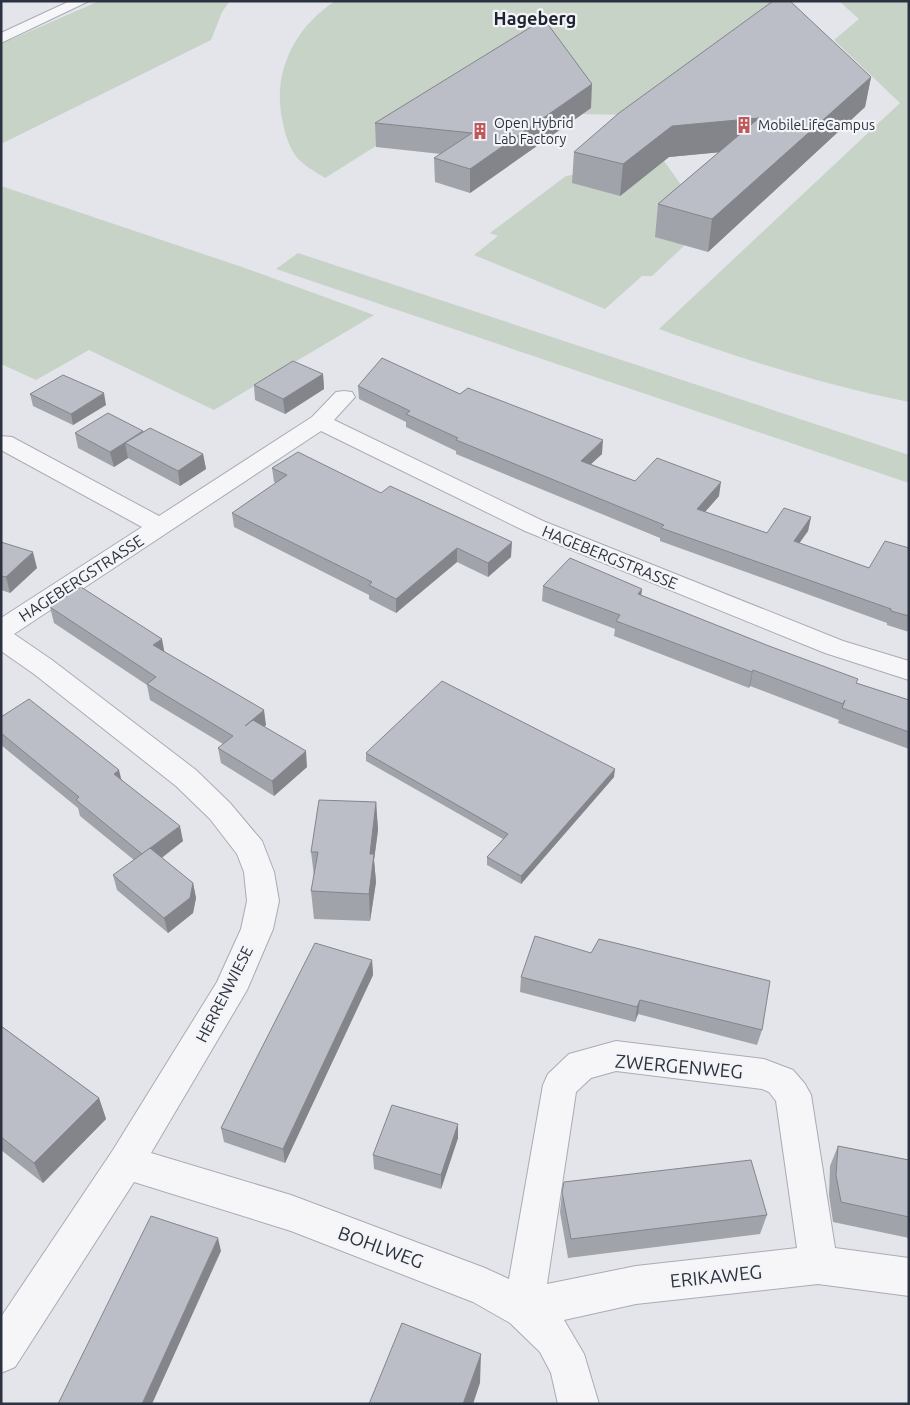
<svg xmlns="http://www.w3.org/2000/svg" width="910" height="1405" font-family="Ubuntu,sans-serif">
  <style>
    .green { fill: #c7d3c6 }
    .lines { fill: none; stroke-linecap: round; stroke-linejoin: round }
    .minor-casing { stroke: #a9acb4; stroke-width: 2 }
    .minor { fill: #f6f6f9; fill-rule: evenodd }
    .wall { fill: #a1a3aa }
    .shaded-wall { fill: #83858b }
    .building { fill: #bbbec6; stroke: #83858b }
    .labels { text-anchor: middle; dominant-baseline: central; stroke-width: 4.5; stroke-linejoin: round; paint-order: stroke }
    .far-poi-label { font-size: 14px; fill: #2d3240; stroke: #f3f4f7; text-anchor: start }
    .street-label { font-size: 16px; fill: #2d3240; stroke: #f3f4f7 }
    .far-district-label { font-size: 18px; font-weight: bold; fill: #1f2331; stroke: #f3f4f7 }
    .near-street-label { font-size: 19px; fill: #2d3240; stroke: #f3f4f7 }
  </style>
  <rect width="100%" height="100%" fill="#e3e5ea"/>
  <g class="green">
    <polygon points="99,1 230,1 222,12 211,40 1,144 1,44"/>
    <path d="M 335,1 L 778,1 L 629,115 L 582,114 L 543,41 L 325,178 C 316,172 301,164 295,155 C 289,146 285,134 283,123 C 271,74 294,28 335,1 Z"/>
    <path d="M 839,1 L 904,1 L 909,3 L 909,402 C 823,385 741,359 659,329 L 900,103 L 834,40 L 859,19 Z"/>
    <polygon points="664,161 689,196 656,225 685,245 652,276 642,276 605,309 474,255 498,236 490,233 566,176"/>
    <polygon points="1,186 242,267 374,315 214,410 89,350 36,380 1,364"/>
    <polygon points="298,253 909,455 909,483 276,269"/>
  </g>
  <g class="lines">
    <g class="minor-casing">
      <g id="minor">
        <polygon points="70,1 89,1 1,43 1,33"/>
        <path d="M 344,391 L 352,392 L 355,397 L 334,420 L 543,521 L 843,641 L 909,661 L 909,680 L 825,653 L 525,531 L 321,431 L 14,634 L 52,660 L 196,770 L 230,803 L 262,841 L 274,872 L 279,901 L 273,929 L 247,990 L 151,1153 L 291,1195 L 485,1268 L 509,1279 L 543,1085 L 548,1074 L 569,1054 L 616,1041 L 764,1059 L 793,1070 L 805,1084 L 811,1095 L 835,1248 L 909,1258 L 909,1296 L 818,1284 L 636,1304 L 564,1320 L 584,1354 L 599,1404 L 558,1404 L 551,1373 L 540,1352 L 510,1323 L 473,1302 L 291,1231 L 134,1182 L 15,1367 L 1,1373 L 1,1317 L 113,1150 L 217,982 L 241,929 L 247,901 L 244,872 L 237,854 L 210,819 L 176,786 L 34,674 L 1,651 L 1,618 L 142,527 L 1,450 L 1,436 L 12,437 L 159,516 L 312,417 L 336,392 ZM 616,1071 L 762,1089 L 769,1092 L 776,1101 L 797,1248 L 636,1266 L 547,1284 L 576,1092 L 591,1078 Z"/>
      </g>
    </g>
    <use href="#minor" class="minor"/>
  </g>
  <g class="wall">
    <polygon points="871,77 865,107 708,252 655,237 658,204 719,152 669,157 620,196 572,183 574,152"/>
    <polygon points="591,108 470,193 435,182 434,158 441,154 376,147 375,123"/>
    <polygon points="323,374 324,389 285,414 255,400 254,385"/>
    <polygon points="358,386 460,394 602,454 591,464 635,481 719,496 705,512 767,533 811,517 808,531 799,543 869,568 909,548 909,632 887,625 887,623 660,541 660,538 456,454 456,451 406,427 406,422 359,399"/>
    <polygon points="30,394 106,405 73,425 33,406"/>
    <polygon points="143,431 203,454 206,469 180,486 128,458 114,467 78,448 75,433"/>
    <polygon points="272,468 511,557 488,577 457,562 396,613 369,599 369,595 234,527 232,513 276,483 274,482"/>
    <polygon points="1,542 37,568 10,593 1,590"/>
    <polygon points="543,586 642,589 641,595 857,683 909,700 909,749 838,723 839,720 750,686 749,688 614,636 615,629 542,601"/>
    <polygon points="50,607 164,651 266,725 264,727 307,767 274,796 221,763 218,748 223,744 150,700 147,685 54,623"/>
    <polygon points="1,717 121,779 183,841 162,858 193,883 196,898 193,913 168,933 117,890 113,875 134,860 80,816 78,808 1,745"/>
    <polygon points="366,753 614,777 521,884 487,865 487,857 503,839 366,761"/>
    <polygon points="376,802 378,830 374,860 376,882 370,921 314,919 311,891 314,876 311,852"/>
    <polygon points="591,953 762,1030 757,1045 638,1014 635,1022 520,992 521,977"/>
    <polygon points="372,960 373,975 285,1163 224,1142 221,1128"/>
    <polygon points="1,1026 99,1098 106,1119 43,1183 1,1150"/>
    <polygon points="458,1138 441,1189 374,1169 373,1155"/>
    <polygon points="838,1146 909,1160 909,1238 833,1222 829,1195 830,1166"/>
    <polygon points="562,1192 767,1215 760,1234 568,1258 560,1212"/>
  </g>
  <g class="shaded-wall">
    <polygon points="871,77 865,107 708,252 712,219"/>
    <polygon points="592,84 591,108 470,193 470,169"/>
    <polygon points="759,118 755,149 669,157 620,196 623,164 672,126"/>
    <polygon points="323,374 324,389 285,414 283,399"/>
    <polygon points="104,393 106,405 73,425 71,414"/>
    <polygon points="143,431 125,443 128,458 114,467 110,452"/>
    <polygon points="603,440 602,454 580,474 581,461"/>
    <polygon points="203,454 206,469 180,486 178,471"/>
    <polygon points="721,482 719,496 695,523 697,509"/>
    <polygon points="811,517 808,531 791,555 794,541"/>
    <polygon points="512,542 511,557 488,577 488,563"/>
    <polygon points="457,548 457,562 396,613 396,599"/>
    <polygon points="33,552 37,568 10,593 6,577"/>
    <polygon points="642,589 640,604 638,594"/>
    <polygon points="162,639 165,655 153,645"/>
    <polygon points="753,670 750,686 749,688 752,672"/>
    <polygon points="264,710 266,725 247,741 245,726"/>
    <polygon points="306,751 307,767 274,796 272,781"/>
    <polygon points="615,769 614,777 521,884 521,876"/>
    <polygon points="119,770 123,786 114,774"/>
    <polygon points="376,802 378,830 374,860 376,882 370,921 369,894 370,854"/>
    <polygon points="180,826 183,841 145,870 142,854"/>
    <polygon points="193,883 196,898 193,913 168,933 164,918"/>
    <polygon points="372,960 373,975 285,1163 283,1149"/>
    <polygon points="640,1000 638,1014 635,1022 637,1007"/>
    <polygon points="99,1098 106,1119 43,1183 34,1163"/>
    <polygon points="458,1124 458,1138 441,1189 441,1175"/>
    <polygon points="218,1238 221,1251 152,1404 142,1404"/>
    <polygon points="481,1354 480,1383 473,1404 463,1404"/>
  </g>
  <g class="building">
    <polygon points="773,1 790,1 871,77 712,219 658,204 759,118 672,126 623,164 574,152 619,113"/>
    <polygon points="544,19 592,84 470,169 434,158 472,133 375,123"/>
    <polygon points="382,358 460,394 468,388 603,440 581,461 635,481 657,458 721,482 697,509 767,533 784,508 811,517 794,541 869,568 885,541 909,548 909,616 891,611 891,609 661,528 664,525 456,440 458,438 406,414 410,411 358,386"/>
    <polygon points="293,361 323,374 283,399 254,385"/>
    <polygon points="63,375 104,393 71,414 30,394"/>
    <polygon points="108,413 143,431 110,452 75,433"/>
    <polygon points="150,428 203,454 178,471 125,443"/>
    <polygon points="298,452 381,493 390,486 512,542 488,563 457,548 396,599 369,585 372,582 232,513 287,475 272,468"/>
    <polygon points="1,542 33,552 6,577 1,576"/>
    <polygon points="570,558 642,589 638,594 769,646 858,679 856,683 909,700 909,732 842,708 845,700 843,704 753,670 752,672 616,621 620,615 543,586"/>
    <polygon points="81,587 162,639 153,645 264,710 245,726 253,720 306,751 272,781 218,748 233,736 147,684 156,677 50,607"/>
    <polygon points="442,681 615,769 521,876 487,857 508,834 366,753"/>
    <polygon points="29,699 119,770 114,774 180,826 142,854 76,800 79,797 1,733 1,717"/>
    <polygon points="319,800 376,802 370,854 374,854 369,894 311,891 318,852 311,852"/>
    <polygon points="150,848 193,883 190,898 164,918 113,875"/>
    <polygon points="535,936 591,953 599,939 770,981 762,1030 640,1000 637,1007 521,977"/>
    <polygon points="315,943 372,960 283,1149 221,1128"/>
    <polygon points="1,1026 99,1098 34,1163 1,1137"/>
    <polygon points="392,1105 458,1124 441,1175 373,1155"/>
    <polygon points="838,1146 909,1160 909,1217 841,1202 836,1175"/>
    <polygon points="751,1160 767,1215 571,1239 562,1192 564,1182"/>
    <polygon points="151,1216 218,1238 142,1404 58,1404"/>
    <polygon points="402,1323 481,1354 463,1404 369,1404"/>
  </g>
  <defs>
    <g id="building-bare" transform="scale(1.35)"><path d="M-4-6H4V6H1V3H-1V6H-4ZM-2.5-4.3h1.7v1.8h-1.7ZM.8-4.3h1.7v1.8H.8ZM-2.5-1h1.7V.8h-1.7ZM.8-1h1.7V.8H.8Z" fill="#c0585a" stroke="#f3f4f7" stroke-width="2.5" paint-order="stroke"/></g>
  </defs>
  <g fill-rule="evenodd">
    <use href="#building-bare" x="744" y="125"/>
    <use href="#building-bare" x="480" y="131"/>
  </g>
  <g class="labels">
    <g class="far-poi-label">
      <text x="494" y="123">Open Hybrid<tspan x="494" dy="16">Lab Factory</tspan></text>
      <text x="758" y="125">MobileLifeCampus</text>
    </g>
    <g class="street-label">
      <text transform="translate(610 557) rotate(22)">HAGEBERGSTRASSE</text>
      <text transform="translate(81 578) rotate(-33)">HAGEBERGSTRASSE</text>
      <text transform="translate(224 994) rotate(-63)">HERRENWIESE</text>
    </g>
    <g class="far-district-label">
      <text x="535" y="18">Hageberg</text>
    </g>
    <g class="near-street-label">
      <text transform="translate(679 1066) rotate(5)">ZWERGENWEG</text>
      <text transform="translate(381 1247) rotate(20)">BOHLWEG</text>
      <text transform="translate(716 1276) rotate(-6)">ERIKAWEG</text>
    </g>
  </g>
  <rect width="910" height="1405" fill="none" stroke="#2d3240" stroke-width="5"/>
</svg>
